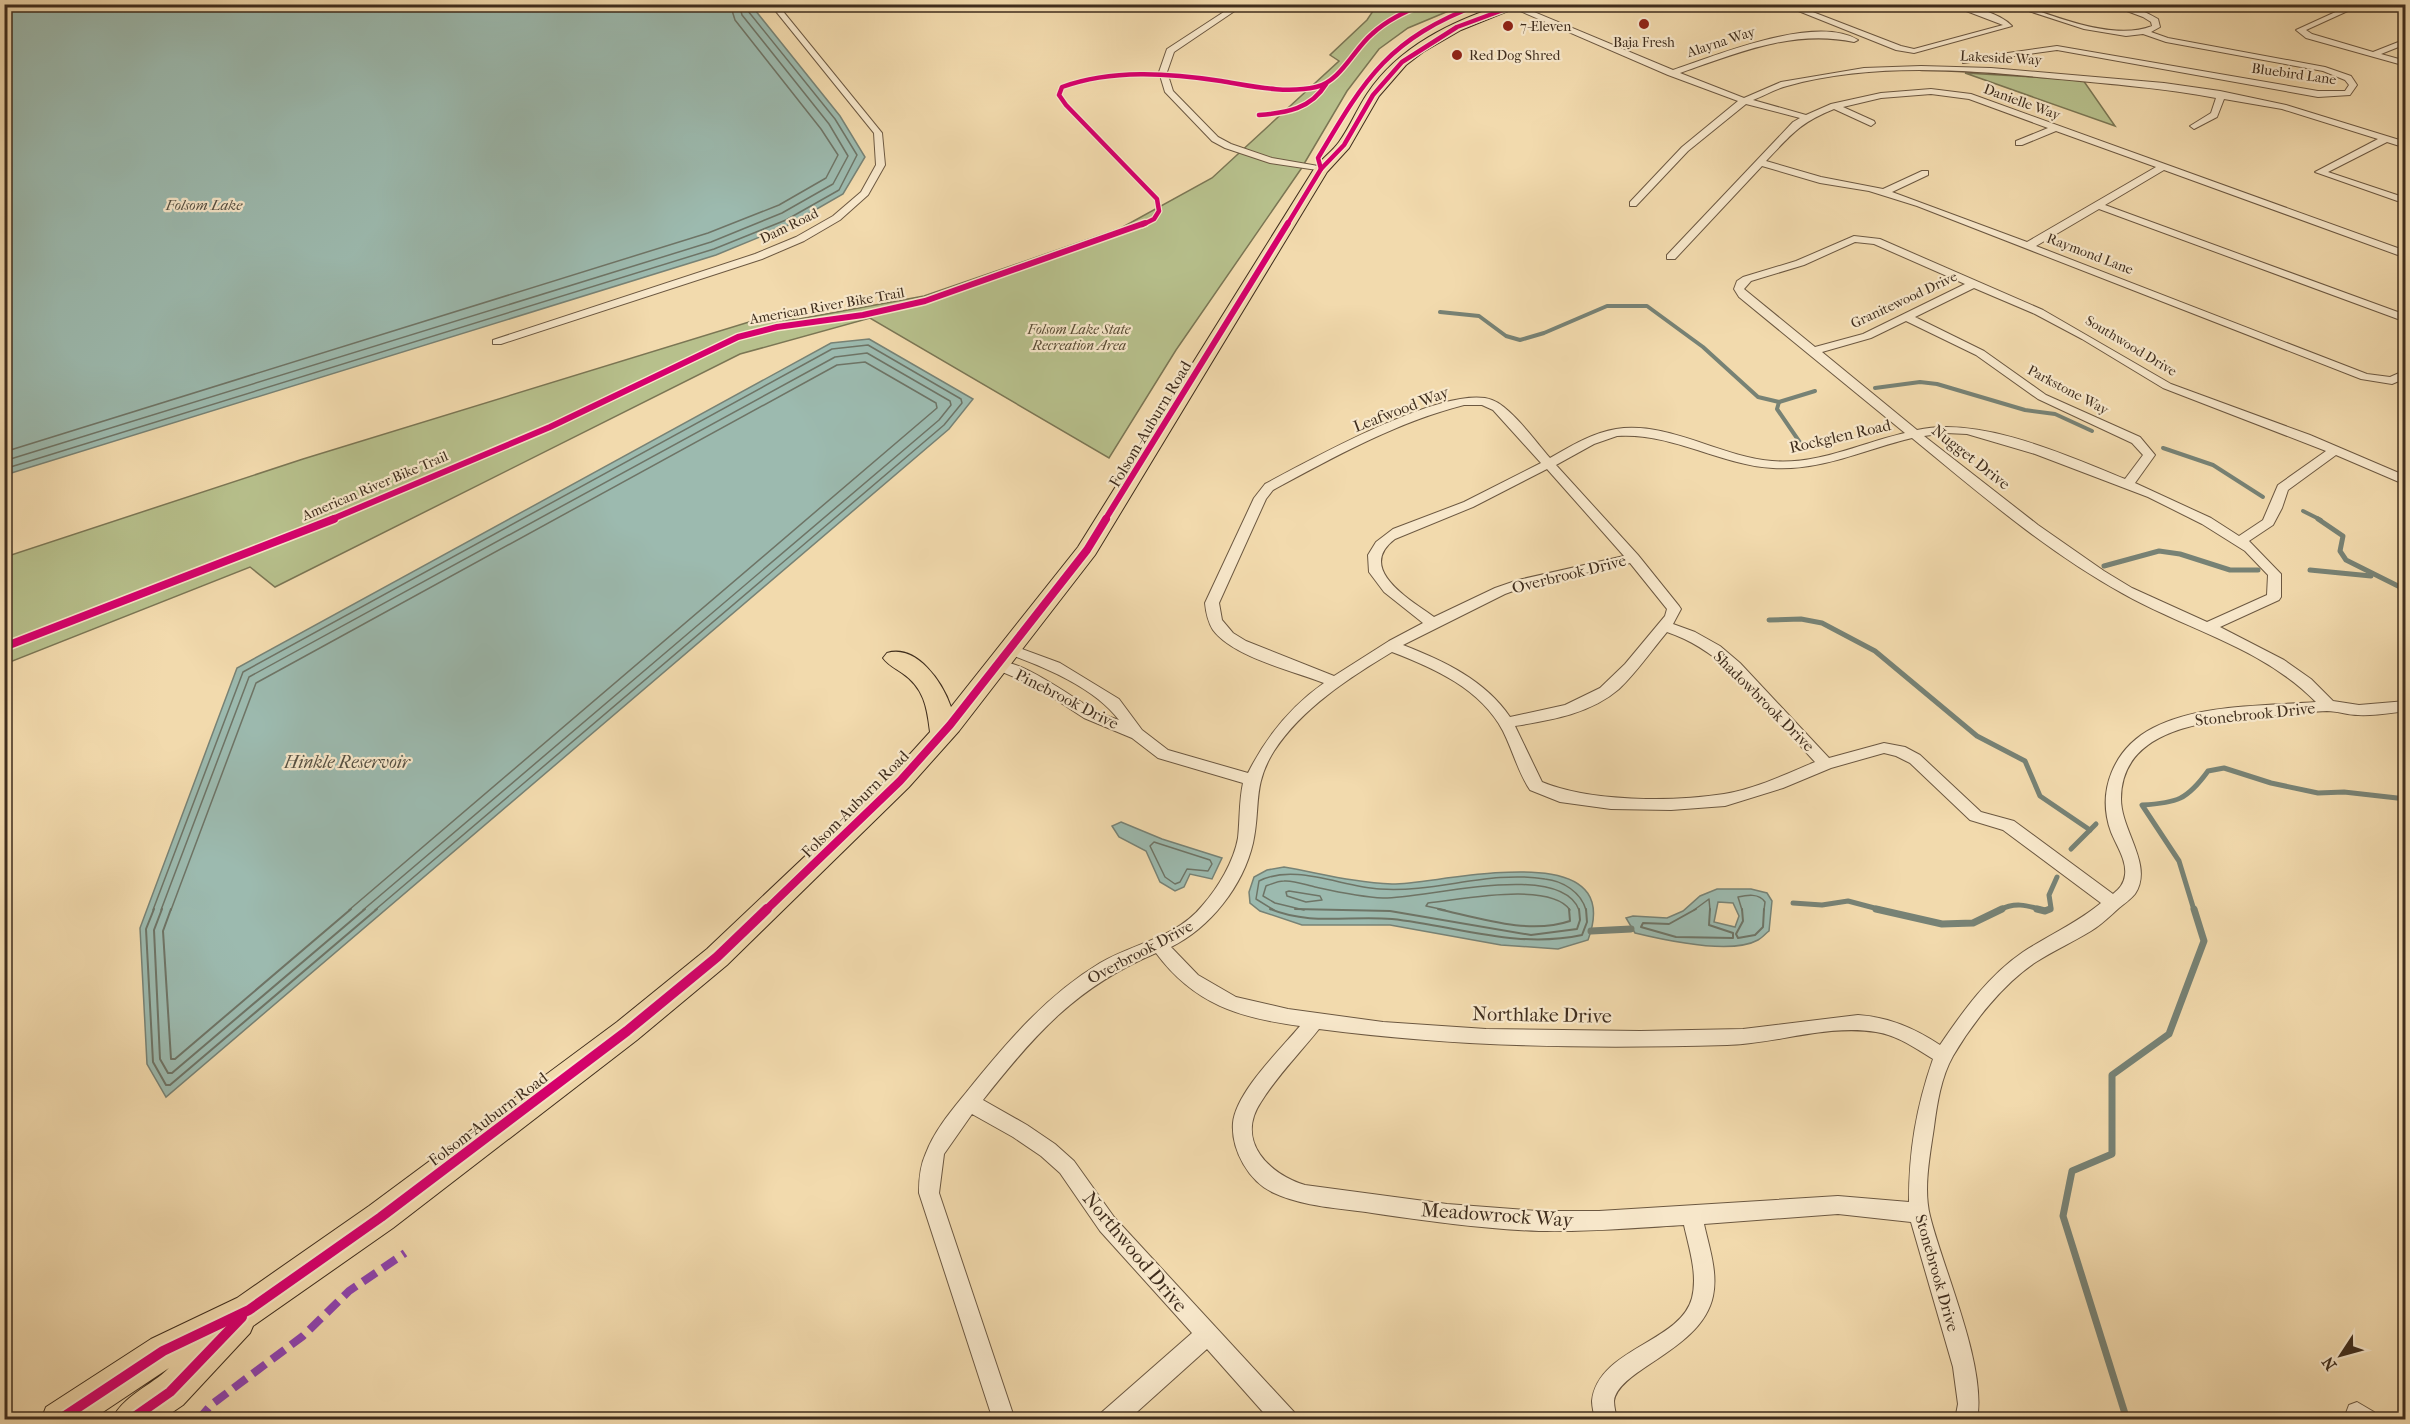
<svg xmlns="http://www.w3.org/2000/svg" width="2410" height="1424" font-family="'IM FELL French Canon',serif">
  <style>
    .green { fill: #b7c08c; stroke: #7b7654; stroke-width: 1.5 }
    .water { fill: #9cbaaf; stroke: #778275; stroke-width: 1.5; fill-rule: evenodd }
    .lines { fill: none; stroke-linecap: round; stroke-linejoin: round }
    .shore-far1 { stroke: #6e7466; stroke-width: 1.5 }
    .shore { stroke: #6e7466; stroke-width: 2 }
    .stream-far2 { stroke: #778275; stroke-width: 4 }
    .stream-far1 { stroke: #778275; stroke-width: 5 }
    .stream { stroke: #778275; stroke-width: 7 }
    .minor-casing { stroke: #6c5841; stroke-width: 2 }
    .primary-casing { stroke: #3f2d1d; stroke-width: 2 }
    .minor { fill: #f7e7ca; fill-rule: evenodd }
    .primary { fill: #f2daad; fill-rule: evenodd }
    .quiet { stroke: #8e44ad; stroke-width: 8; stroke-dasharray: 16 8; stroke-linecap: butt }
    .cycleway-far3-casing { stroke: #f7e7ca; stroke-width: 7 }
    .cycleway-far2-casing { stroke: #f7e7ca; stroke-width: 9 }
    .cycleway-far1-casing { stroke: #f7e7ca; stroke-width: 11 }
    .cycleway-casing { stroke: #f7e7ca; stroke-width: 14 }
    .cycleway-far3 { stroke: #d6006c; stroke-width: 4.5 }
    .cycleway-far2 { stroke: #d6006c; stroke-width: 6 }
    .cycleway-far1 { stroke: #d6006c; stroke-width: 8 }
    .cycleway { stroke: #d6006c; stroke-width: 10 }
    .poi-dot { fill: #8f2418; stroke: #f7e7ca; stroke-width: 2 }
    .labels { text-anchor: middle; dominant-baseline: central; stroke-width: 4.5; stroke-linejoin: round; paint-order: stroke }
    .far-poi-label { font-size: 14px; fill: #3f2d1d; stroke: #f7e7ca; text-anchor: start }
    .far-street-label { font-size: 14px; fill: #3f2d1d; stroke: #f7e7ca }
    .far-park-label { font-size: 14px; font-style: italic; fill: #574a33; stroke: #f7e7ca }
    .far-water-label { font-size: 15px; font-style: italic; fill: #565042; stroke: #f7e7ca }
    .street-label { font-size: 16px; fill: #3f2d1d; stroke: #f7e7ca }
    .water-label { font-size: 18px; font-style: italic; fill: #565042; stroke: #f7e7ca }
    .near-street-label { font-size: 20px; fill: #3f2d1d; stroke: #f7e7ca }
  </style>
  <rect width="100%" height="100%" fill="#f2daad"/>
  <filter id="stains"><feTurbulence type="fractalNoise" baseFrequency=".00333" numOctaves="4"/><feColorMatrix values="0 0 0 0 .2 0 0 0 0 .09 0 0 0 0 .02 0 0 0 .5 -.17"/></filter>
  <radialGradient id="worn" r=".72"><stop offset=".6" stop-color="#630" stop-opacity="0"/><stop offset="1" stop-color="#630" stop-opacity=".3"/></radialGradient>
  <g class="green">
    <polygon points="1377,5 1463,5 1408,28 1379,49 1347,91 1301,169 1176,350 1109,458 870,318 740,354 275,587 250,567 5,664 5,557 303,459 749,322 799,319 924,296 1121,228 1212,178 1339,61 1330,55 1367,20"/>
    <polygon points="1965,73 2083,80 2115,126"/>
  </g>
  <g class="water">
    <polygon points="5,4 751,5 840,116 865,157 843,194 789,225 716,255 5,475"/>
    <polygon points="869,339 973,399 949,429 166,1097 147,1064 140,928 237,668 831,343"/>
    <polygon points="1121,822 1162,839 1222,858 1212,879 1190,874 1184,887 1175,891 1160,882 1146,851 1119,837 1112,826"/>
    <path d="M 1284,867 C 1319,873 1356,883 1392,884 C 1439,885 1628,832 1588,940 L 1558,949 L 1501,945 L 1390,925 L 1302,925 L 1260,911 L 1250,903 L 1249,892 L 1254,877 L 1267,870 Z"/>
    <path d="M 1717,889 L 1751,889 L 1767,893 L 1772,901 L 1769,931 C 1766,933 1762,938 1758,940 C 1731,955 1664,940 1635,933 L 1626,918 L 1633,916 L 1667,918 L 1683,911 L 1700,896 ZM 1718,902 L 1733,903 L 1739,916 L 1735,927 L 1714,922 Z"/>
  </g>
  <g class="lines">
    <g class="shore-far1">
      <polyline points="4,452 708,233 779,205 826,178 838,155 821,129 735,20 730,4"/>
      <polyline points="4,461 711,242 782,213 833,184 848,156 829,124 742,15 739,4"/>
      <polyline points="4,469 714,249 786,220 839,190 857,155 835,119 748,11 747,4"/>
      <polygon points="1154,842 1210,860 1212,864 1208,871 1187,869 1180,882 1175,884 1165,877 1150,846"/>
      <polygon points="1289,891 1320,896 1322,900 1306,902 1287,896 1286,892"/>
      <polyline points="153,910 243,672 832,349 868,345 961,399 962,403 944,425 375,910"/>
      <polyline points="161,910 249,677 835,357 867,353 950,401 951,405 939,420 363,910"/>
      <polyline points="171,910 256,683 837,365 865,362 936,403 937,408 349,910"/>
      <path d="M 1274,910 L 1256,899 L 1259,881 C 1295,863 1342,887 1380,889 C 1436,893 1489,870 1545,879 C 1563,881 1581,892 1586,910"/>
      <path d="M 1304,910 L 1275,903 L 1263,896 L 1266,886 C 1271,884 1278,881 1284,881 C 1293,880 1306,885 1315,887 C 1338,892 1360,897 1383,898 C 1425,899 1560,860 1579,910"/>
      <path d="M 1445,910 L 1426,906 L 1428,903 C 1460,900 1550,881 1570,910"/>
      <polyline points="1694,910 1709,899 1710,910"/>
      <path d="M 1742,910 L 1738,897 C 1747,895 1759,893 1765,902 L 1764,910"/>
    </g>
    <g class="shore">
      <polyline points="154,909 146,929 153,1062 166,1085 170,1085 377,909"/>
      <polyline points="162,909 154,930 160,1059 168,1073 172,1073 365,909"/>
      <polyline points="171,909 163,931 171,1059 175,1059 351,909"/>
      <path d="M 1270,909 C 1311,926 1350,915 1392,919 C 1457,926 1516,949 1582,935 L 1587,922 L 1586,909"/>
      <polyline points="1295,909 1390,911 1531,935 1577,929 1580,920 1579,909"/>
      <path d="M 1438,909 C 1479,918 1529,935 1570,921 L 1569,909"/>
      <polyline points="1696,909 1669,924 1643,923 1641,927 1676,937 1733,938 1733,933 1709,925 1710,909"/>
      <polyline points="1742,909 1743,921 1736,934 1738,938 1755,935 1763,927 1764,909"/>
    </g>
    <g class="stream-far2">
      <polyline points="1440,312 1479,316 1506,336 1520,340 1544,333 1607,306 1647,306 1703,347 1758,397 1779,402 1815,391"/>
      <polyline points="1875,388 1920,382 1937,384 2025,410 2055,414 2092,431"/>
      <polyline points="1779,402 1777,409 1801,444"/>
      <polyline points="2163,448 2213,465 2263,497"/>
      <polyline points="2303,511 2321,520"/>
    </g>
    <g class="stream-far1">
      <polyline points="2318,519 2343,536 2340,551 2346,560 2406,590"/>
      <polyline points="2104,566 2159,551 2180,554 2230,570 2258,570"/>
      <polyline points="2310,570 2371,576"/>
      <polyline points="1769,620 1801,619 1822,623 1875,651 1977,736 2025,761 2040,796 2090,830"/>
      <polyline points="2071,849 2096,824"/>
      <polyline points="1793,903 1822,905 1848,901 1882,910"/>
      <path d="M 1999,910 C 2015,902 2026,905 2042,910"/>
      <polyline points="2047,910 2051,908 2049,895 2057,877"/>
      <path d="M 2194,910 L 2179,861 L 2142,805 C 2177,803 2187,800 2208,771 L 2224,768 L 2271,783 L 2318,793 L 2344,792 L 2406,799"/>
    </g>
    <g class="stream">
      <polyline points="1876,909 1942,924 1973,923 2002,909"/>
      <polyline points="2037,909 2045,911 2050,909"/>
      <polyline points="1591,931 1631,929"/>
      <polyline points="2127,1420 2063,1216 2072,1171 2112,1154 2112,1075 2169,1034 2204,941 2194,909"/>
    </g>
    <g class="minor-casing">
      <g id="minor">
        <polygon points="770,4 777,4 882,133 885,165 868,195 840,220 804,241 762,259 501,344 493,344 493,340 755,254 796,237 833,216 861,192 876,165 874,133"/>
        <polygon points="1236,4 1245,4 1174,52 1167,72 1173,91 1218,137 1231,144 1272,158 1324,167 1324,171 1270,163 1225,148 1212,141 1165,92 1159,72 1167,49"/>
        <path d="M 1504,4 L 1515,4 L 1673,70 C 1717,55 1816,14 1858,40 L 1854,42 C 1793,29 1737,53 1680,73 L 1744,98 L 1781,82 L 1864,68 L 1921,66 L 1991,68 L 2164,83 L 2220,91 L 2286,105 L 2406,142 L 2406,148 L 2387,142 L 2328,172 L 2406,198 L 2406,204 L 2315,172 L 2378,139 L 2282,109 L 2224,99 L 2217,117 L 2194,129 L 2190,126 L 2211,113 L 2216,98 C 2163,88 2111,84 2058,79 C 1970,70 1873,62 1787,86 C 1775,89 1764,96 1753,100 L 1806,115 L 1831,104 L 1881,93 L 1931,89 L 1971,94 L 2406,251 L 2406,258 L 2164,170 L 2105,205 L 2406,315 L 2406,322 L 2099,209 L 2036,246 L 2367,374 L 2390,377 L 2406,370 L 2406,378 L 2392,384 L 2361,379 L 1917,206 L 1869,191 L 1820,183 L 1762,166 L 1675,259 L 1667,259 L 1667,255 L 1793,122 L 1800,118 L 1746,104 L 1688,151 L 1636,206 L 1630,206 L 1630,202 L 1682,147 L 1738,101 L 1668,75 ZM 1931,94 L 1969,99 L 2048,128 L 2016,141 L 2016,145 L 2022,145 L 2056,131 L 2156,167 L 2027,242 L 1892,192 L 1928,175 L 1928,171 L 1922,171 L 1883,189 L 1821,177 L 1766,161 C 1791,135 1799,123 1834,109 L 1871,126 L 1875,123 L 1874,121 L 1843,107 L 1881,98 Z"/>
        <path d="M 1781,4 L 1792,4 L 1901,46 L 1914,49 L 2003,25 L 1948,4 C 1966,4 1999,12 2012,26 L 1914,53 L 1896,50 Z"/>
        <path d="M 2007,4 L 2019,4 C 2056,17 2114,41 2152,26 L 2151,22 L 2143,17 L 2108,4 C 2125,4 2143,10 2158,19 L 2160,27 L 2151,32 L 2168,38 L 2325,67 L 2351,76 L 2357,85 L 2350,95 L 2318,97 L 2057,50 L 1963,63 L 1963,59 L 1966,59 L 2057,46 L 2318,91 L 2345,91 L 2349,85 L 2345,80 L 2323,71 L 2166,42 L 2143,34 L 2126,36 L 2084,29 Z"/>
        <polygon points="2207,4 2214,4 2216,8 2209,10"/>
        <polygon points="2353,4 2363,4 2306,30 2312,34 2373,52 2406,39 2406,44 2381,54 2406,61 2406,66 2306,38 2296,30"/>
        <path d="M 1854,236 L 1880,239 L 2043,310 L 2171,384 L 2310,435 L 2406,476 L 2406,485 L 2336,455 L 2288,490 L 2282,508 L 2273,525 L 2249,541 L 2281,574 L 2281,597 L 2279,600 L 2220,627 L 2284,660 L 2311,679 L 2333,701 L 2359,705 L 2406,701 L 2406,711 C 2390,713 2374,716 2358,715 C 2348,715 2337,711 2327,711 C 2308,712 2288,714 2269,716 C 2215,720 2121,725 2121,799 C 2121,831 2154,865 2135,894 C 2131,899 2124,904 2119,908 C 2110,916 2101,925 2091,931 C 2073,942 2053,951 2036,962 C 2003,984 1973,1022 1953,1056 C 1941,1077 1937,1104 1934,1127 C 1930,1155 1923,1189 1930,1216 C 1944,1272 1987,1366 1977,1420 L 1955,1420 L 1958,1404 L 1953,1367 L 1911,1222 L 1838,1214 L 1704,1224 C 1709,1247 1718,1272 1713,1296 C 1702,1350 1618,1369 1614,1401 C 1614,1407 1616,1414 1617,1420 L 1595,1420 C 1594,1414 1592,1407 1592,1401 C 1598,1348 1680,1343 1692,1298 C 1698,1274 1689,1248 1684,1225 C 1635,1228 1587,1232 1539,1231 C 1483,1229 1427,1221 1372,1213 C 1340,1208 1304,1207 1274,1193 C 1249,1182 1231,1150 1233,1123 C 1236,1092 1280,1050 1300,1026 C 1239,1018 1194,1004 1156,953 C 1076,987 1035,1034 983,1100 L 1027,1125 L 1055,1144 L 1074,1161 L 1114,1217 L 1294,1412 L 1297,1420 L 1270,1420 L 1207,1349 L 1128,1420 L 1099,1420 L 1102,1412 L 1192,1333 L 1100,1231 L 1060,1173 L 1041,1156 L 1013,1137 L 972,1114 L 944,1154 L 939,1193 L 1015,1420 L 993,1420 L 919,1193 C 919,1179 920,1166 926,1153 C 935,1129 953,1109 969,1089 C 1008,1041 1047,995 1100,963 C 1134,943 1176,938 1202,906 C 1218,888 1234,861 1238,838 C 1240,820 1239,801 1243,783 L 1158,758 L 1132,738 L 1084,718 L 1035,686 L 993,668 L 991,665 L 993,662 C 1016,655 1072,698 1093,709 C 1101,714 1110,717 1119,720 C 1094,687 1044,667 1006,653 L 1004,650 L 1011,645 L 1060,663 L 1119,699 L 1142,730 L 1168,750 L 1248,773 C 1266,737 1290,707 1324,683 C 1293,671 1233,657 1213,630 C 1208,622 1206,613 1205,603 L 1254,498 L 1265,484 C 1309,461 1447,383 1492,400 C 1511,407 1536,442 1550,458 C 1571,446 1592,433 1616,429 C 1669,421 1720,457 1772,461 C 1818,465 1861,443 1905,433 L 1739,297 L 1734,289 L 1737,281 L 1743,277 L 1796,261 ZM 1855,242 L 1874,244 L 1965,284 L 1863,334 L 1815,347 L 1744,289 L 1751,281 L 1804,265 ZM 1974,288 L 2035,314 L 2082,339 L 2163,388 L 2326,451 L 2278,485 L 2263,520 L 2239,536 L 2211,518 L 2135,483 L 2155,455 L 2140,437 L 2046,395 L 1984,351 L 1915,317 ZM 1906,321 L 1976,355 L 2038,399 L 2132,443 L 2143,455 L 2125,479 C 2066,455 1980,416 1917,430 L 1822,352 L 1871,338 ZM 1464,405 L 1482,405 L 1493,410 L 1541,463 L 1464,502 L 1393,529 L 1376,542 L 1368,555 L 1369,572 L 1384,592 L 1423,623 L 1389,641 L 1334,676 L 1246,641 L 1233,633 L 1222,620 L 1219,603 L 1266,499 L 1273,490 C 1334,457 1397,422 1464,405 ZM 1946,433 L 1967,434 L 2035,454 L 2148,497 L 2202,524 L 2245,551 L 2268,575 L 2267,595 L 2207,622 L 2132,588 L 2104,571 L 2038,525 L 1924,436 ZM 1617,436 C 1671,432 1720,465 1773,468 C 1822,471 1866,449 1912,438 C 1979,493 2046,551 2122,593 C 2187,630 2262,647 2316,702 C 2266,706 2198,704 2153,728 C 2114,748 2096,791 2111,832 C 2116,845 2127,860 2125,875 C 2124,884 2119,889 2113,894 L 2014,821 L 1981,812 L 1920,755 L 1905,747 L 1884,743 L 1829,758 L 1740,663 L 1720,646 L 1695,632 L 1673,624 L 1681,609 L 1679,606 L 1638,555 L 1556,465 L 1594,444 ZM 1547,469 L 1624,556 L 1518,580 L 1495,588 L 1434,617 C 1411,600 1355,569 1395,539 L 1473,507 ZM 1630,563 L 1667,609 L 1665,616 L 1625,664 L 1600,688 L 1565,705 L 1510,717 C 1485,680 1444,661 1403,645 L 1505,594 L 1527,586 ZM 1667,632 C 1730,653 1771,715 1815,762 C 1786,774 1755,789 1724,794 C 1672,802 1590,802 1542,782 L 1515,726 C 1551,720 1590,714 1619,689 C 1637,672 1651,651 1667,632 ZM 1392,652 C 1434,668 1481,689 1503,731 C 1513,751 1518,772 1530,790 L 1560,802 L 1611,809 L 1671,810 L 1725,806 L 1783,788 L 1831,768 L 1884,753 L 1896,756 L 1910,763 L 1970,820 L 2003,830 L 2101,903 C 2077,923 2049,935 2023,952 C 1989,975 1963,1011 1940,1045 C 1914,1028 1889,1017 1858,1015 L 1743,1029 L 1640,1031 L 1486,1029 L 1383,1022 L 1288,1009 L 1236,997 L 1198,975 L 1171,947 C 1210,928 1243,886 1253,843 C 1261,807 1252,786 1274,751 C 1302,708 1349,678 1392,652 ZM 1319,1029 C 1455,1047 1590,1049 1727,1045 C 1776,1044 1827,1024 1876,1032 C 1897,1035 1915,1048 1933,1059 C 1916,1108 1909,1151 1909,1202 L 1838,1196 L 1599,1211 L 1538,1211 L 1447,1204 L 1305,1185 C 1269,1174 1235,1141 1261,1102 C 1277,1076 1300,1053 1319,1029 Z"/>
        <polygon points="2357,1402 2374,1412 2377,1420 2348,1420 2346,1413 2349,1405"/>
      </g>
    </g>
    <g class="primary-casing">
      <path id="primary" d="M 1505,4 L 1525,4 L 1461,30 L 1423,52 L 1406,65 L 1379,96 L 1349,148 L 1327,172 L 1095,555 L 959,731 L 909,787 L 727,965 L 637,1040 L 393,1228 L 253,1326 L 250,1333 L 183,1405 L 161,1420 L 112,1420 C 122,1396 151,1386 169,1368 L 91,1420 L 41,1420 L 46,1407 L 151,1339 L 237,1298 L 369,1206 L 617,1022 L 707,949 L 891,775 L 930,732 C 927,707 924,688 902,673 C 895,668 888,665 883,658 L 887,653 C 917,644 943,683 951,707 L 1078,547 L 1314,169 C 1321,159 1332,152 1339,142 C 1350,127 1357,109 1367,94 C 1399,46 1452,21 1505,4 Z"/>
    </g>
    <use href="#minor" class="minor"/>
    <use href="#primary" class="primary"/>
    <polyline class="quiet" points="198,1420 211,1405 303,1336 349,1291 405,1253"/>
    <g class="cycleway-far3-casing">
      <g id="cycleway-far3">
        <path d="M 1259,115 C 1286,113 1311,109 1326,84"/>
        <path d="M 1321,169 L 1318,158 C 1366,77 1388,39 1480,4"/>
        <path d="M 1142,225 L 1154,219 L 1159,211 L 1157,199 L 1066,105 L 1059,95 L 1062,87 C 1112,69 1169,73 1221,81 C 1252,86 1285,94 1316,87 C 1340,82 1354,49 1372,34 C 1387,20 1405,12 1423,4"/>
        <polyline points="1287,225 1321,169 1344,145 1373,95 1402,62 1457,27 1519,4"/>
      </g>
    </g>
    <g class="cycleway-far2-casing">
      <g id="cycleway-far2">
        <polyline points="330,520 550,427 738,337 777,327 863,315 925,301 1145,223"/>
        <polyline points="1105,520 1288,223"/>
      </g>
    </g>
    <g class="cycleway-far1-casing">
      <g id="cycleway-far1">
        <polyline points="4,647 334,519"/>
        <polyline points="766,910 900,781 950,725 1087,550 1106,519"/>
      </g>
    </g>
    <g class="cycleway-casing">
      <g id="cycleway">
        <polyline points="59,1420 163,1351 249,1310 381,1217 627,1031 717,957 767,909"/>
        <polyline points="130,1420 170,1392 242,1317"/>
      </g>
    </g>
    <use href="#cycleway-far3" class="cycleway-far3"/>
    <use href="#cycleway-far2" class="cycleway-far2"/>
    <use href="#cycleway-far1" class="cycleway-far1"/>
    <use href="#cycleway" class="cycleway"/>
  </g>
  <g class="poi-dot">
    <circle cx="1644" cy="24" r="6"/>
    <circle cx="1508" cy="26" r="6"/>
    <circle cx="1457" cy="55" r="6"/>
  </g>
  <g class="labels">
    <g class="far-poi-label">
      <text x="1520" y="26">7-Eleven</text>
      <text x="1644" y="42" text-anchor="middle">Baja Fresh</text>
      <text x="1469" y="55">Red Dog Shred</text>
    </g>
    <g class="far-street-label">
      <text transform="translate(1721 42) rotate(-18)">Alayna Way</text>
      <text transform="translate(2001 58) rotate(3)">Lakeside Way</text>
      <text transform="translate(2294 74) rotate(8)">Bluebird Lane</text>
      <text transform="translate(2022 102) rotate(20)">Danielle Way</text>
      <text transform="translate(789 226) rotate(-26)">Dam Road</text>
      <text transform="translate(2090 254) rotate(21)">Raymond Lane</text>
      <text transform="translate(1904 300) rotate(-25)">Granitewood Drive</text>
      <text transform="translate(827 306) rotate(-10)">American River Bike Trail</text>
      <text transform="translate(2131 346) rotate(31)">Southwood Drive</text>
      <text transform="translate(2068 390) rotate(28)">Parkstone Way</text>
      <text transform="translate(375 486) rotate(-23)">American River Bike Trail</text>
    </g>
    <g class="far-park-label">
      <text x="1079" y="329">Folsom Lake State<tspan x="1079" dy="16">Recreation Area</tspan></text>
    </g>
    <g class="far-water-label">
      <text x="204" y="205">Folsom Lake</text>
    </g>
    <g class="street-label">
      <text transform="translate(1401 409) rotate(-21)">Leafwood Way</text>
      <text transform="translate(1150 424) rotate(-59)">Folsom-Auburn Road</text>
      <text transform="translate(1840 436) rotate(-13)">Rockglen Road</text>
      <text transform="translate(1971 457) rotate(38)">Nugget Drive</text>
      <text transform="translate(1569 574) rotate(-14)">Overbrook Drive</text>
      <text transform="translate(1067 699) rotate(27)">Pinebrook Drive</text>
      <text transform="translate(1764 701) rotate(45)">Shadowbrook Drive</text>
      <text transform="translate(2255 714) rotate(-6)">Stonebrook Drive</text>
      <text transform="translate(855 804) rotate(-45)">Folsom-Auburn Road</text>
      <text transform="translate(1140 952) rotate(-28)">Overbrook Drive</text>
      <text transform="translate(488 1119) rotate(-37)">Folsom-Auburn Road</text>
      <text transform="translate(1937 1273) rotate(74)">Stonebrook Drive</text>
    </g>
    <g class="water-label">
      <text x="347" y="762">Hinkle Reservoir</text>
    </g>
    <g class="near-street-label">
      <text transform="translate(1542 1015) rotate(1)">Northlake Drive</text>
      <text transform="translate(1497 1215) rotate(4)">Meadowrock Way</text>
      <text transform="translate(1135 1252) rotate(50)">Northwood Drive</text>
    </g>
  </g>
  <rect width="2410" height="1424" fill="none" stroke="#f2daad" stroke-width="24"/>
  <rect x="6" y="6" width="2398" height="1412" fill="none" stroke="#3f2d1d" stroke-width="3"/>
  <rect x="12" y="12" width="2386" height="1400" fill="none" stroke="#3f2d1d" stroke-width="1.5"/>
  <g transform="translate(2341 1355) rotate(234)" stroke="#f7e7ca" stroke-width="4.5" paint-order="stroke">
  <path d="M0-4.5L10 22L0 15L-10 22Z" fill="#3f2d1d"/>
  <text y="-9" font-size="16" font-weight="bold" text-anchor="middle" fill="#3f2d1d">N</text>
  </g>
  <rect width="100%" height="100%" filter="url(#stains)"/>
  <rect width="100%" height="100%" fill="url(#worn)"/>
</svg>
